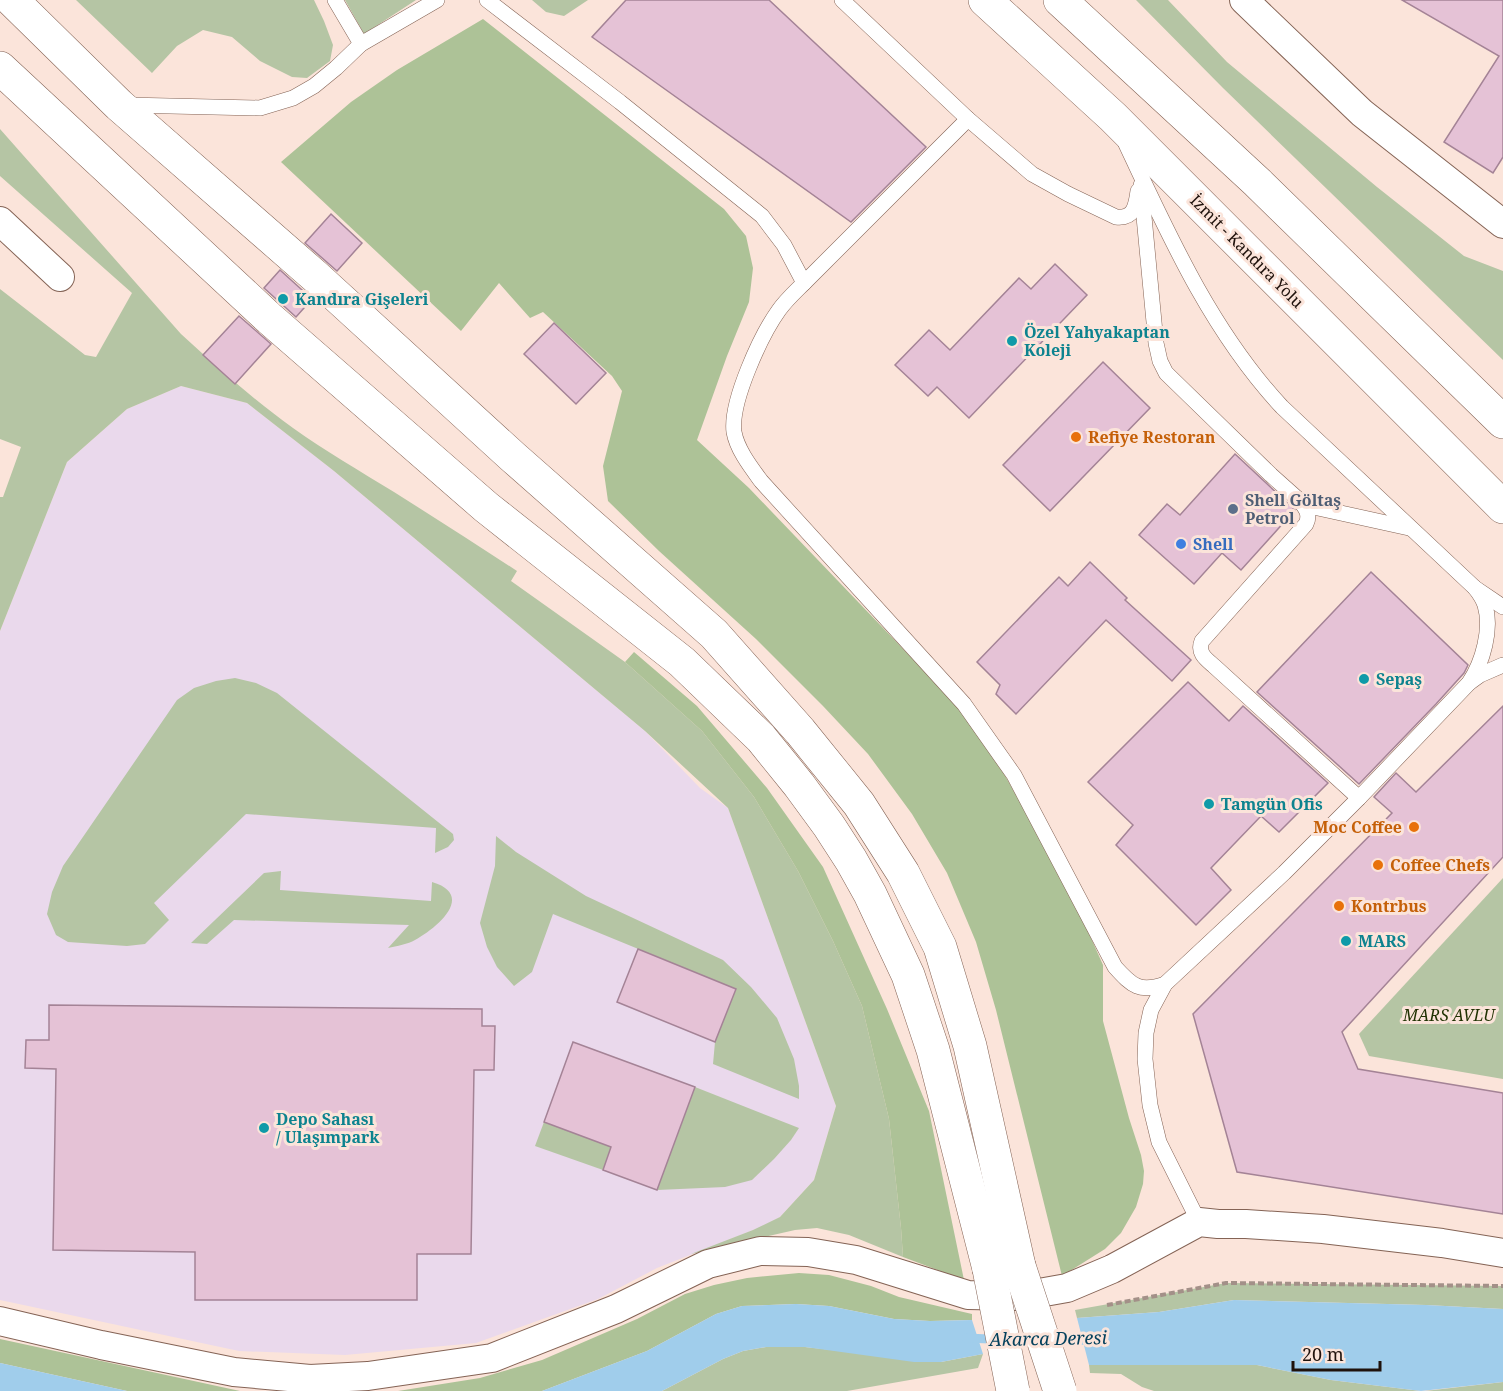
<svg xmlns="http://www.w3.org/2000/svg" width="1503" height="1391" font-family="'Noto Serif',serif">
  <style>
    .industrial { fill: #ead9ec }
    .green { fill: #b5c5a4 }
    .forest { fill: #adc297 }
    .water { fill: #a0cdeb }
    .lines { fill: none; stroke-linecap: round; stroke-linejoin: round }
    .stream { stroke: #a0cdeb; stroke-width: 9 }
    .building { fill: #e5c2d6; stroke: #a48396; stroke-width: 1.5 }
    .service-casing { stroke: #846355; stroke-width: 16 }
    .minor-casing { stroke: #846355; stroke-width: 30 }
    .trunk-casing { stroke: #846355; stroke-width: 34 }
    .motorway-casing { stroke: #846355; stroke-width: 34 }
    .path { stroke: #a39088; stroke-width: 4; stroke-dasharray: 6 3; stroke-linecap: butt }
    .service { stroke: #fff; stroke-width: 15 }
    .minor { stroke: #fff; stroke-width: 28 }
    .trunk { stroke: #fff; stroke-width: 33 }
    .motorway { stroke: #fff; stroke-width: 33 }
    .motorway-bridge-casing { stroke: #846355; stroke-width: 34; stroke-linecap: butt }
    .motorway-bridge { stroke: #fff; stroke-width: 33 }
    .culture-dot { fill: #0f9aa8; stroke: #fbe4da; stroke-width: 2 }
    .food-dot { fill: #e8710a; stroke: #fbe4da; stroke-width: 2 }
    .service-dot { fill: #5c6f8a; stroke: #fbe4da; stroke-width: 2 }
    .shop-dot { fill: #3f7fe0; stroke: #fbe4da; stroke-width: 2 }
    .labels { text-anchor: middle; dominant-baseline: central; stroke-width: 6; stroke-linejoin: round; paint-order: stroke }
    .street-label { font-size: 16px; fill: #1f120c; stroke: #fbe4da }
    .culture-label { font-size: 16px; font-weight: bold; fill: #0d838f; stroke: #fbe4da; text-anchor: start }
    .food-label { font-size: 16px; font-weight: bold; fill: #c56008; stroke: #fbe4da; text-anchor: start }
    .service-label { font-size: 16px; font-weight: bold; fill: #4e5e75; stroke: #fbe4da; text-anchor: start }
    .shop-label { font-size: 16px; font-weight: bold; fill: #366cbe; stroke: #fbe4da; text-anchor: start }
    .park-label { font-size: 16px; font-style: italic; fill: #1f3101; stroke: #fbe4da }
    .water-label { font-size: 18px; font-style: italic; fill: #04405c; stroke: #fbe4da }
  </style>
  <rect width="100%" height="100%" fill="#fbe4da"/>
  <polygon class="industrial" points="181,386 247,403 334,471 645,731 700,788 728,808 836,1106 814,1180 780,1217 761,1227 657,1268 598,1299 476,1343 345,1355 239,1351 0,1300 0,631 67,462 127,409"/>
  <g class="green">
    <polygon points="76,0 314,0 324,21 333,45 330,61 307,78 292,77 260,61 232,37 203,30 177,46 152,73"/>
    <polygon points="345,0 416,0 364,34"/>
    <polygon points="532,0 588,0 564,16 546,12"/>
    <polygon points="1136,0 1168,0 1227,62 1377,187 1464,256 1503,271 1503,360 1223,88"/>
    <path d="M 0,129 L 181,334 C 217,367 254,400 293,428 C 325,451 360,471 394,492 C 435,518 476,544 517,571 L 511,581 L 625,662 L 702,731 L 754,797 L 798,871 L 833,941 L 862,1006 L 889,1119 L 901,1228 L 903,1257 L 849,1235 L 817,1228 L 795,1230 L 691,1254 L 753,1230 L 780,1217 L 814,1180 L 836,1106 L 728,808 L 645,731 L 334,471 L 247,403 L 181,386 L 127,409 L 67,462 L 0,631 L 0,497 L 3,497 L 21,447 L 0,439 L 0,289 L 85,355 L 96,357 L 132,293 L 0,176 Z"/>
    <polygon points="235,678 256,683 277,693 453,834 454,840 448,847 435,853 436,828 246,814 154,903 169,920 145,944 127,946 68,942 56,935 47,914 52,892 63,866 177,700 194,688 216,681"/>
    <polygon points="496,836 516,852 586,896 723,960 751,987 777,1018 794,1059 799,1086 799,1099 713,1064 715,1042 736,989 553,914 532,972 514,986 497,967 487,947 480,923 495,866"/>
    <path d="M 281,871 L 280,890 L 431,901 L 432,882 C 476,895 437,928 415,940 C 408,944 397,946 388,948 L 409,925 L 234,920 L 207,944 L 191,943 L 264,873 Z"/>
    <polygon points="1503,878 1503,1079 1369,1056 1359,1034"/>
    <polygon points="695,1087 799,1128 791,1140 774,1159 752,1180 725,1187 657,1190"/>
    <polygon points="544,1122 611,1147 603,1170 535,1146"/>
    <polygon points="1226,1283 1503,1286 1503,1309 1426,1305 1234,1300 1159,1312 1077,1318 1075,1310"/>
    <polygon points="766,1347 805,1347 941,1362 983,1354 978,1368 847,1391 662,1391 723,1359 743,1351"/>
    <polygon points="1089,1365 1257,1365 1331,1380 1421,1391 1154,1391 1142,1387 1121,1374 1090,1373"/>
    <polygon points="1503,1382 1503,1391 1425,1391"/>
  </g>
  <g class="forest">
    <polygon points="483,19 724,209 746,236 753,268 749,302 727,356 697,440 749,488 953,701 999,765 1025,811 1075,902 1103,965 1103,1021 1129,1118 1141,1155 1144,1171 1143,1184 1136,1207 1121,1233 1105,1249 1062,1276 996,1010 976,942 947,873 912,814 868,754 823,706 756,639 659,551 608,501 603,466 622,391 612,376 543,312 530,318 499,283 461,331 281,162 351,102 397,70"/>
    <polygon points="634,652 697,706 767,788 823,867 887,1009 929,1111 964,1280 903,1257 901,1228 889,1119 862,1006 833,941 798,871 754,797 702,731 625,662"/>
    <polygon points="799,1273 829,1275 871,1286 899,1297 972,1314 972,1320 930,1321 894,1319 829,1306 796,1304 742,1306 716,1314 647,1351 542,1391 398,1391 480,1378 542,1360 637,1319 685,1294 714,1285 747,1278"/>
    <polygon points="0,1339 240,1391 127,1391 0,1363"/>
  </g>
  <g class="water">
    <polygon points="1234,1300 1426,1305 1503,1309 1503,1382 1421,1391 1331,1380 1257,1365 1089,1365 1077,1318 1159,1312"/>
    <polygon points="796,1304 829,1306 894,1319 930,1321 972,1320 983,1354 941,1362 914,1362 805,1347 766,1347 743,1351 723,1359 662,1391 542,1391 647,1351 716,1314 742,1306"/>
    <polygon points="0,1363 127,1391 0,1391"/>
  </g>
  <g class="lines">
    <g class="stream">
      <polyline points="966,1338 1036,1341"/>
      <polyline points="1050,1341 1093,1340"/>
    </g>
  </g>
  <g class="building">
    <polygon points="626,0 769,0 926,147 851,222 592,37"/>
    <polygon points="1402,0 1503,0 1503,157 1493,173 1444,142 1499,56"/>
    <polygon points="331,214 362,243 337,271 305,243"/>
    <polygon points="1055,264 1087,295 969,418 937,387 928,396 895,365 929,330 950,350 1019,278 1031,289"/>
    <polygon points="280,270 312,299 296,317 264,288"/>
    <polygon points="239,316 271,344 235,384 203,355"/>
    <polygon points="554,323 606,373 576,404 524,354"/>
    <polygon points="1103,362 1150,408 1050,511 1003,465"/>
    <polygon points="1235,454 1295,510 1241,570 1222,553 1194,584 1139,535 1167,504 1180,515"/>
    <polygon points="1090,562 1127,598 1125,600 1191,660 1172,681 1106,620 1016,714 996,694 1000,685 977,662 1059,577 1068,586"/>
    <polygon points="1371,572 1468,665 1464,673 1436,704 1359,784 1257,692"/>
    <polygon points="1188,682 1229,721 1243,706 1328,783 1279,832 1261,816 1211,868 1231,890 1196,925 1116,845 1133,825 1088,782"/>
    <polygon points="1503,706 1503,857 1342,1032 1358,1069 1503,1093 1503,1214 1237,1172 1193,1014 1392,813 1374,797 1396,773 1416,792"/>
    <polygon points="638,949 736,989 715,1042 617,1002"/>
    <polygon points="49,1005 482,1009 482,1026 495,1026 494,1070 474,1070 471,1254 417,1254 417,1300 195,1300 195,1252 53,1250 56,1069 25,1068 26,1040 49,1040"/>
    <polygon points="573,1042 695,1087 657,1190 603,1170 611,1147 544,1122"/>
  </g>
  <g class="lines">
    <g class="service-casing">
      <g id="service">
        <path d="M 487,0 L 620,102 L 762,216 L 784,245 L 804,283 C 795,292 786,300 779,310 C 761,335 730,402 734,432 C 737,449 750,466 761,481 L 964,704 L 1014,775 L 1115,967 C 1132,986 1140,993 1165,984 L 1284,873 L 1359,798 L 1469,683 C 1483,662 1492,629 1485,605 C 1483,599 1479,593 1475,588"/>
        <path d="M 842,0 L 968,119 L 1032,174 L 1068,194 L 1116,217 C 1134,219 1136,206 1138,191"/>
        <polyline points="361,44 437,0"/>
        <polyline points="127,105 260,108 293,98 314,86 336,68 361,44 335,0"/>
        <path d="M 1126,144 C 1169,236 1212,332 1282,407 L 1475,588 L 1503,607"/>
        <polyline points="1141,185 1156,343 1160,361 1166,373 1271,475 1299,500 1318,508 1409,528"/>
        <polyline points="804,283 968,119"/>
        <path d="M 1299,500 C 1305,507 1311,514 1306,524 L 1202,641 C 1197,653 1206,659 1214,666 L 1359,798"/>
        <polyline points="1469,683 1480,675 1503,665"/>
        <polyline points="1165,984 1151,1010 1146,1033 1145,1059 1150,1105 1159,1142 1199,1222"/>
      </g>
    </g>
    <g class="minor-casing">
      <g id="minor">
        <polyline points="1244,0 1362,113 1503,224"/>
        <polyline points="0,221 60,277"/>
        <polyline points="0,1321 101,1345 234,1372 310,1379 368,1376 492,1358 616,1309 708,1264 760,1251 808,1252 856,1260 968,1295 1022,1296 1067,1288 1112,1269 1199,1222 1218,1224 1246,1224 1323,1229 1442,1243 1503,1253"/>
      </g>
    </g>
    <g class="trunk-casing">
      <g id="trunk">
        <polyline points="985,0 1113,117 1503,507"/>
        <polyline points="1060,0 1257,182 1503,422"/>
      </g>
    </g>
    <g class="motorway-casing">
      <g id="motorway">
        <polyline points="12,0 119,105 316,277 513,457 714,634 800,731 859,804 903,873 940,947 970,1046 1019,1266"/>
        <polyline points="0,68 270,319 486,507 682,662 761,738 799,785 829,826 851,860 870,894 908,975 933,1050 989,1269"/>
      </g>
    </g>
    <polyline class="path" points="1107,1305 1226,1283 1503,1286"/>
    <use href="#service" class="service"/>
    <use href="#minor" class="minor"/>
    <use href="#trunk" class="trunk"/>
    <use href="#motorway" class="motorway"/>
    <g class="motorway-bridge-casing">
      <g id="motorway-bridge">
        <polyline points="1019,1266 1060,1391"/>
        <polyline points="989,1269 1013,1391"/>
      </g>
    </g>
    <use href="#motorway-bridge" class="motorway-bridge"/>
  </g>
  <g class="culture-dot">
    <circle cx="283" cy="299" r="6"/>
    <circle cx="1012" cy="341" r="6"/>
    <circle cx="1364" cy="679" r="6"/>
    <circle cx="1209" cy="804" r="6"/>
    <circle cx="1346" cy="941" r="6"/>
    <circle cx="264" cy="1128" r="6"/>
  </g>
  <g class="food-dot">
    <circle cx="1076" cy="437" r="6"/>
    <circle cx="1414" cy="827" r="6"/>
    <circle cx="1378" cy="865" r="6"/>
    <circle cx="1339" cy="906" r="6"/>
  </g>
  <circle class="service-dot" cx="1233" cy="509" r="6"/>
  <circle class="shop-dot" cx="1181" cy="544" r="6"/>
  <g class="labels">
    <g class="street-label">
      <text transform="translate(1247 251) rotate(45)">İzmit - Kandıra Yolu</text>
    </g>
    <g class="culture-label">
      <text x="295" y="299">Kandıra Gişeleri</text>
      <text x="1024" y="332">Özel Yahyakaptan<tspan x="1024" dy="18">Koleji</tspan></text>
      <text x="1376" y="679">Sepaş</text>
      <text x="1221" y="804">Tamgün Ofis</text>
      <text x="1358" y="941">MARS</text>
      <text x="276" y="1119">Depo Sahası<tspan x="276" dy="18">/ Ulaşımpark</tspan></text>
    </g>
    <g class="food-label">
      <text x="1088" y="437">Refiye Restoran</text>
      <text x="1402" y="827" text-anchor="end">Moc Coffee</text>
      <text x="1390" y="865">Coffee Chefs</text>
      <text x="1351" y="906">Kontrbus</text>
    </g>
    <g class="service-label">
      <text x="1245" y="500">Shell Göltaş<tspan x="1245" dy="18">Petrol</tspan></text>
    </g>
    <g class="shop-label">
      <text x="1193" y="544">Shell</text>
    </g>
    <g class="park-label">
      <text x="1449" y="1015">MARS AVLU</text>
    </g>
    <g class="water-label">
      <text transform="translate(1048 1338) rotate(-1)">Akarca Deresi</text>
    </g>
  </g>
  <path d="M1293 1361v9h87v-9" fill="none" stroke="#1f120c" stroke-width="3"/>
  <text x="1302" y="1361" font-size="18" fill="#1f120c" stroke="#fbe4da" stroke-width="4.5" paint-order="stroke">20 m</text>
</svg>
